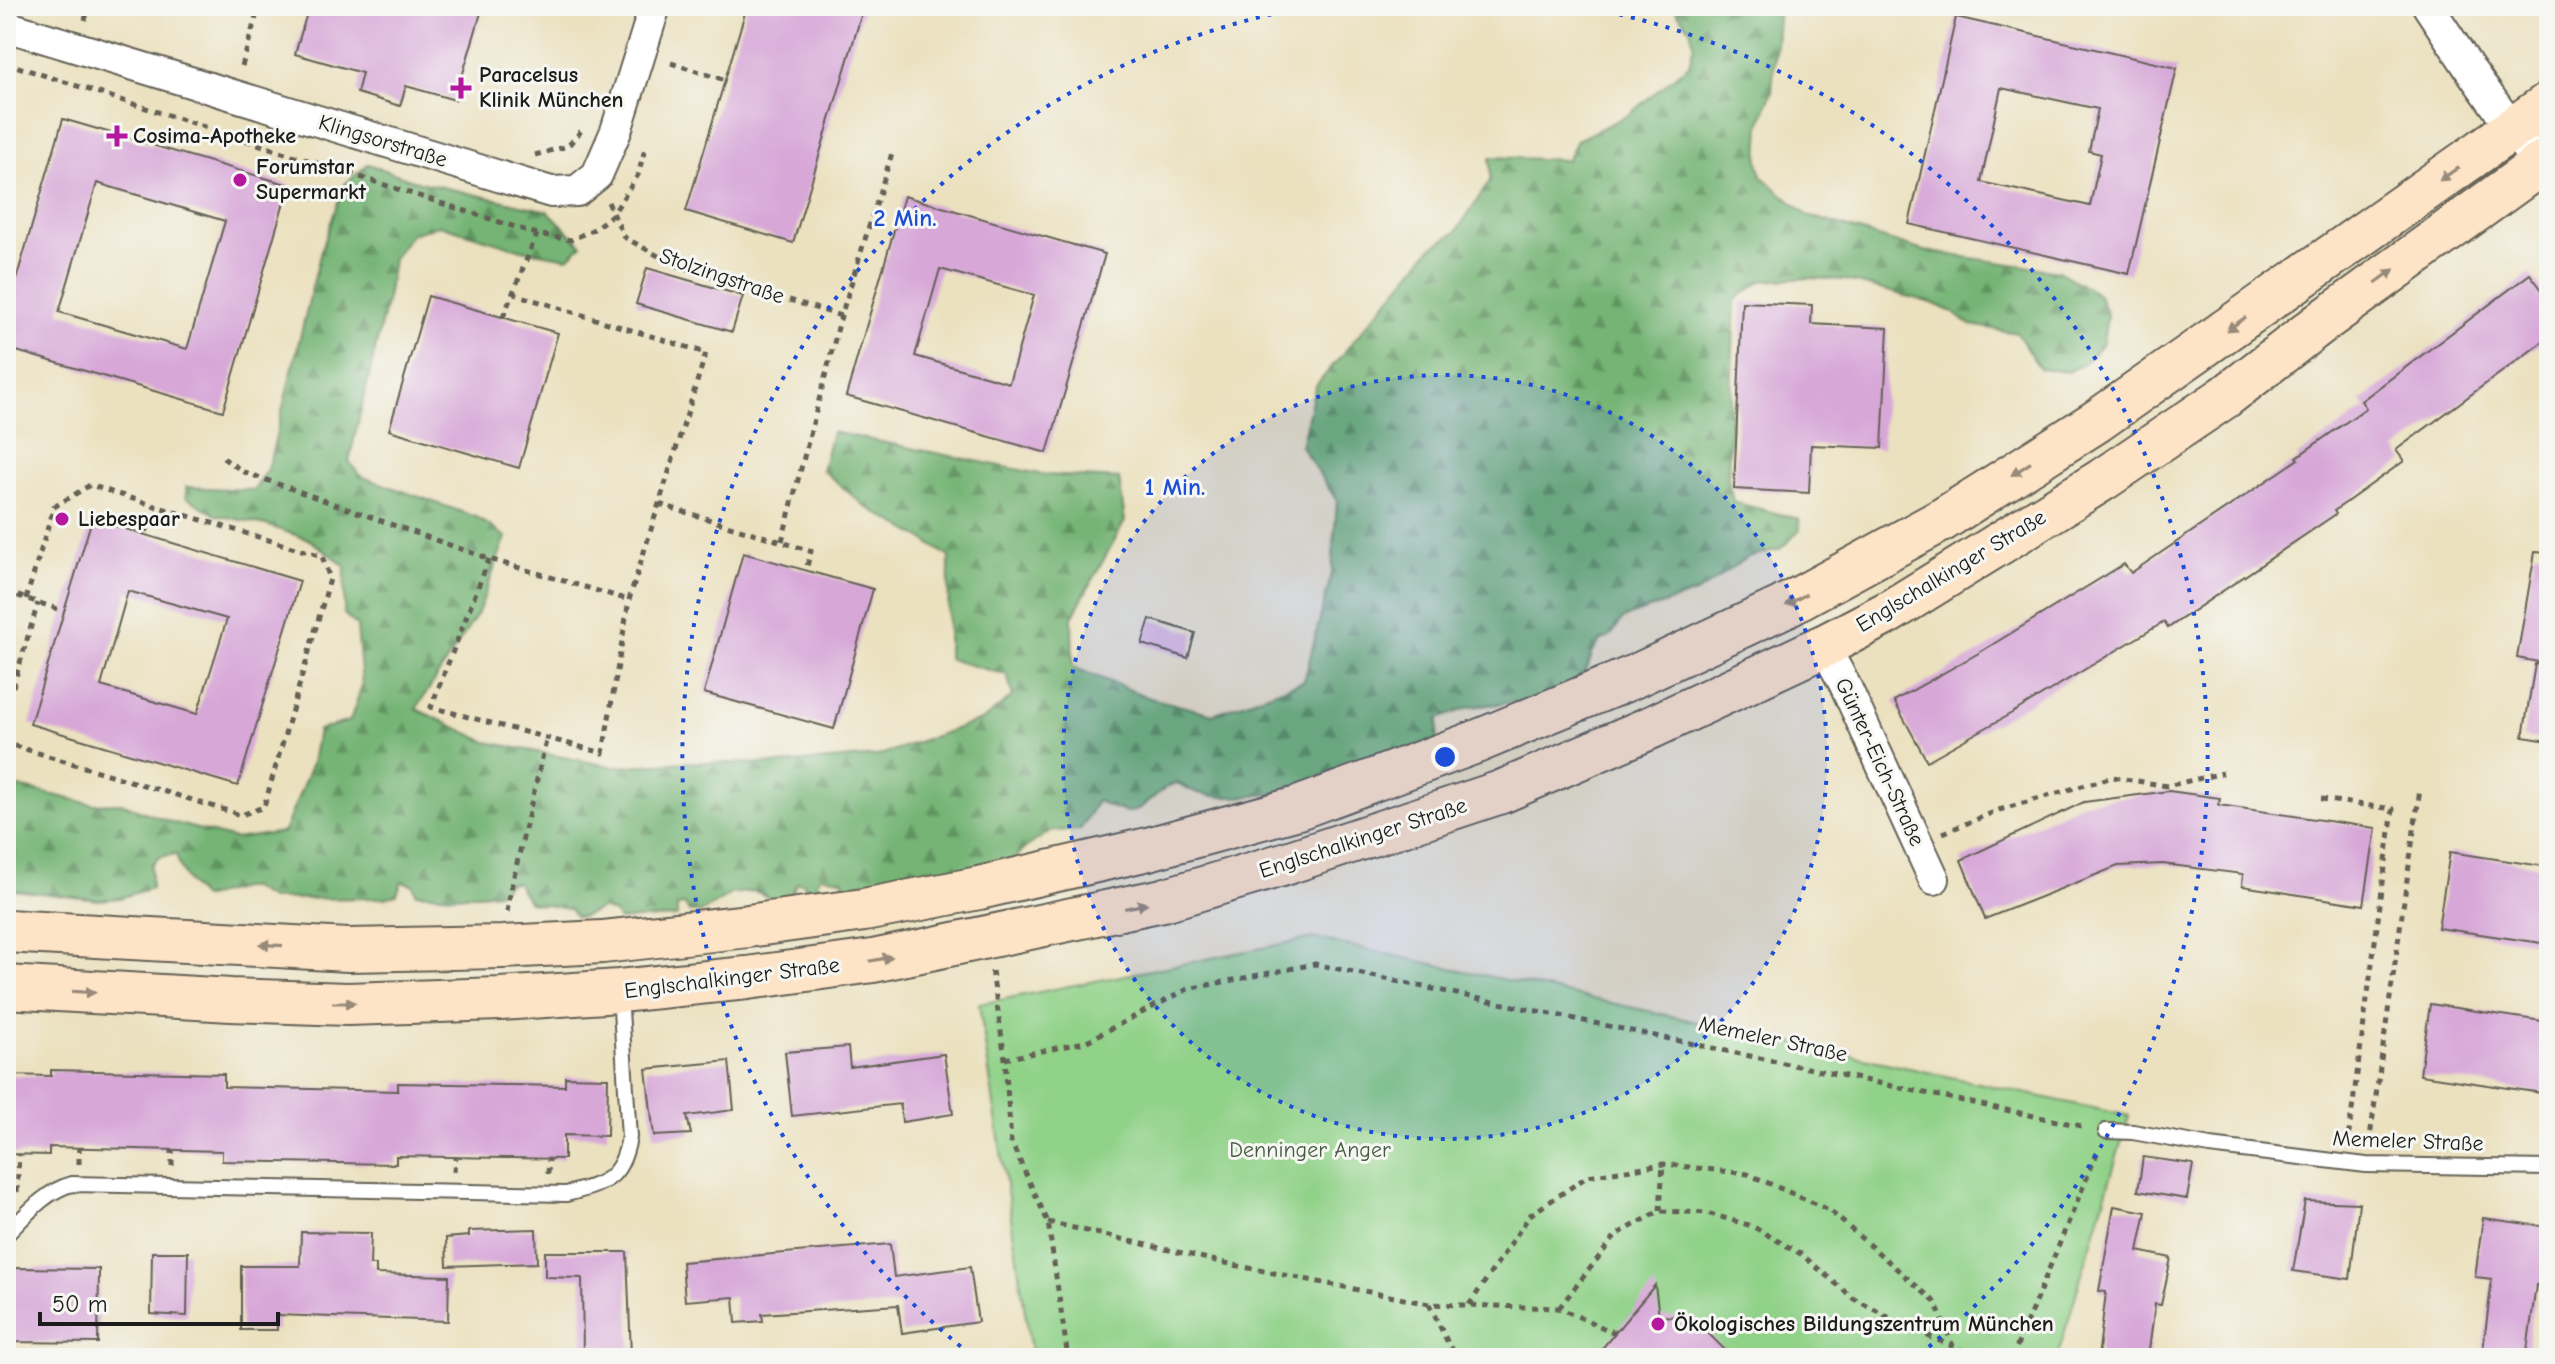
<svg xmlns="http://www.w3.org/2000/svg" width="2555" height="1364" font-family="'Comic Neue',sans-serif">
  <style>
    .forest { fill: url(#forest-firs); stroke: #486848; stroke-width: 2 }
    .green { fill: #91d289; stroke: #567752; stroke-width: 2 }
    .building { fill: #d7a7d8; fill-rule: evenodd }
    .lines { fill: none; stroke-linecap: round; stroke-linejoin: round }
    .lane-casing { stroke: #646155; stroke-width: 18 }
    .street-casing { stroke: #646155; stroke-width: 34 }
    .secondary-casing { stroke: #646155; stroke-width: 46 }
    .path { stroke: #646155; stroke-width: 5; stroke-dasharray: 6 6; stroke-linecap: butt }
    .lane { stroke: #fff; stroke-width: 14 }
    .street { stroke: #fff; stroke-width: 30 }
    .secondary { stroke: #fee4c6; stroke-width: 42 }
    .oneway { fill: #988a7a }
    .ring { fill: none; stroke: #1d4ed8; stroke-width: 4; stroke-dasharray: 4 8 }
    .poi-dot { fill: #b5179e; stroke: #f6f6f2; stroke-width: 3 }
    .labels { text-anchor: middle; dominant-baseline: central; stroke-width: 6; stroke-linejoin: round; paint-order: stroke }
    .poi-label { font-size: 22px; font-weight: bold; fill: #1c1c1c; stroke: #f6f6f2; text-anchor: start }
    .street-label { font-size: 22px; fill: #1c1c1c; stroke: #f6f6f2 }
    .park-label { font-size: 22px; fill: #455c42; stroke: #f6f6f2 }
    .centre { fill: #1d4ed8; stroke: #f6f6f2; stroke-width: 4 }
    .ring-label { font-size: 24px; text-anchor: middle; font-weight: bold; fill: #1d4ed8; stroke: #f6f6f2; stroke-width: 6; stroke-linejoin: round; paint-order: stroke }
  </style>
  <defs>
    <pattern id="forest-firs" width="22" height="20" patternUnits="userSpaceOnUse" patternTransform="scale(2)"><rect width="22" height="20" fill="#74b475"/><path d="M5 1l3.5 6h-7zM16 11l3.5 6h-7z" fill="#5e925f"/></pattern>
  </defs>
  <rect width="100%" height="100%" fill="#f6f6f2"/>
  <filter id="ink" filterUnits="userSpaceOnUse"><feTurbulence type="fractalNoise" baseFrequency=".0125" numOctaves="2"/><feDisplacementMap in="SourceGraphic" scale="16" xChannelSelector="R" yChannelSelector="G"/><feConvolveMatrix kernelMatrix="1 2 1 2 8 2 1 2 1" color-interpolation-filters="sRGB"/></filter>
  <filter id="wash" filterUnits="userSpaceOnUse"><feTurbulence type="fractalNoise" baseFrequency=".006" numOctaves="4" result="noise"/><feDisplacementMap in="SourceGraphic" scale="32" xChannelSelector="R" yChannelSelector="G"/><feGaussianBlur stdDeviation="1.8" result="paint"/><feColorMatrix in="noise" values="0 0 0 0 0 0 0 0 0 0 0 0 0 0 0 0 0 1.4 0 .05"/><feComposite in="paint" operator="in"/></filter>
  <g filter="url(#wash)">
    <rect width="100%" height="100%" fill="#ebe1bf"/>
    <path class="forest" d="M 1672,6 L 1779,6 L 1772,91 L 1760,125 L 1758,161 L 1762,177 L 1807,215 L 1924,251 L 2058,271 L 2099,295 L 2107,315 L 2103,344 L 2082,365 L 2068,372 L 2040,369 L 2017,333 L 1971,325 L 1952,312 L 1932,303 L 1846,280 L 1809,278 L 1761,281 L 1735,300 L 1728,477 L 1733,502 L 1799,519 L 1800,530 L 1780,549 L 1748,557 L 1698,592 L 1631,615 L 1621,621 L 1610,637 L 1600,641 L 1592,654 L 1587,669 L 1564,691 L 1527,701 L 1470,707 L 1438,719 L 1437,742 L 1386,755 L 1370,755 L 1360,771 L 1334,778 L 1321,776 C 1294,795 1231,802 1199,793 C 1192,792 1184,786 1177,783 C 1158,787 1145,811 1128,812 C 1119,812 1106,804 1097,801 L 1080,830 L 1051,831 L 1025,848 L 1005,869 L 964,875 L 928,868 L 912,882 L 882,890 L 876,882 L 868,892 L 848,894 L 842,879 L 822,876 L 818,879 L 817,893 L 808,891 L 803,883 L 797,883 L 791,894 L 792,901 L 786,906 L 755,891 L 731,894 L 702,912 L 689,912 L 685,905 L 677,906 L 677,917 L 619,920 L 614,913 L 602,908 L 582,917 L 576,917 L 570,909 L 529,902 L 516,882 L 508,883 L 500,892 L 454,896 L 416,893 L 413,885 L 402,881 L 397,894 L 385,898 L 270,899 L 251,888 L 241,888 L 202,898 C 188,884 181,873 176,854 L 159,857 L 151,865 L 151,888 L 120,898 L 99,900 L 6,889 L 6,784 L 92,804 L 121,803 L 171,822 L 235,839 L 284,832 L 312,763 L 318,730 L 350,721 L 362,685 L 357,626 L 344,614 L 345,566 L 310,540 L 266,525 L 216,515 L 186,497 L 186,487 L 254,490 L 268,469 L 321,251 L 344,185 L 368,164 L 416,181 L 548,211 L 582,245 L 568,258 L 522,250 L 439,225 L 411,234 L 393,259 L 387,299 L 349,461 L 360,476 L 476,517 L 506,537 L 478,613 L 416,709 L 487,742 L 614,767 L 686,762 L 780,764 L 877,756 L 984,719 L 1013,696 L 1007,675 L 948,659 L 949,557 L 923,539 L 866,507 L 822,470 L 832,432 L 1045,475 L 1119,479 L 1125,521 L 1072,617 L 1073,667 L 1150,698 L 1213,714 L 1304,681 L 1332,572 L 1337,501 L 1301,446 L 1315,387 L 1432,247 L 1456,232 L 1490,181 L 1490,157 L 1567,160 L 1577,140 L 1628,115 L 1689,65 L 1694,44 L 1690,29 Z"/>
    <polygon class="green" points="1313,938 2129,1116 2057,1358 1032,1358 979,1004"/>
    <g id="blocks">
      <g class="building">
        <polygon points="309,6 483,6 455,100 406,86 400,106 357,93 362,73 295,54"/>
        <polygon points="747,6 864,6 793,243 686,211"/>
        <path d="M 1956,17 L 2177,68 L 2129,274 L 1909,224 ZM 2001,88 L 2098,109 L 2089,151 L 2101,154 L 2090,206 L 1981,182 Z"/>
        <path d="M 63,119 L 289,185 L 223,411 L 6,348 L 6,314 ZM 97,183 L 225,221 L 187,349 L 59,312 Z"/>
        <path d="M 904,196 L 1105,254 L 1047,453 L 846,396 ZM 940,269 L 1034,295 L 1009,383 L 915,356 Z"/>
        <polygon points="647,268 743,296 732,332 636,304"/>
        <polygon points="2530,274 2549,299 2549,337 2396,450 2404,461 2334,511 2336,514 2168,628 2164,622 2012,713 1927,761 1894,701 1977,654 2124,564 2131,573 2299,459 2297,457 2366,408 2361,401"/>
        <polygon points="428,296 558,333 519,468 389,430"/>
        <polygon points="1742,302 1812,305 1811,324 1888,328 1882,448 1811,445 1809,493 1734,489"/>
        <path d="M 92,519 L 300,581 L 238,786 L 30,724 ZM 128,591 L 227,619 L 197,714 L 101,686 Z"/>
        <polygon points="2535,552 2549,553 2549,664 2517,658"/>
        <polygon points="743,553 873,589 834,729 704,693"/>
        <polygon points="1150,619 1195,633 1188,658 1142,644"/>
        <polygon points="2535,664 2549,665 2549,741 2523,737"/>
        <polygon points="2169,791 2220,798 2219,805 2376,828 2364,905 2242,886 2243,874 2163,864 2118,866 1985,919 1961,860 2084,802"/>
        <polygon points="2450,852 2549,867 2549,944 2438,928"/>
        <polygon points="2430,1004 2549,1022 2549,1047 2542,1093 2420,1075"/>
        <polygon points="848,1047 850,1067 944,1054 953,1114 902,1122 900,1104 792,1116 785,1052"/>
        <polygon points="729,1061 734,1110 687,1116 691,1134 654,1136 646,1069"/>
        <polygon points="51,1070 224,1074 224,1087 398,1091 398,1083 565,1086 565,1077 608,1078 607,1136 564,1135 564,1159 396,1156 396,1164 222,1161 222,1151 49,1147 49,1155 6,1154 6,1075 51,1076"/>
        <polygon points="2143,1157 2193,1164 2187,1199 2138,1191"/>
        <polygon points="2305,1201 2359,1203 2350,1279 2293,1271"/>
        <polygon points="2114,1206 2146,1212 2138,1251 2171,1258 2161,1305 2155,1304 2148,1358 2098,1358 2106,1292 2099,1291"/>
        <polygon points="2483,1218 2549,1227 2543,1286 2536,1285 2526,1358 2482,1358 2492,1279 2475,1277"/>
        <polygon points="536,1229 537,1263 447,1266 446,1238 469,1236 469,1231"/>
        <polygon points="301,1232 371,1233 370,1265 376,1265 376,1274 449,1276 448,1321 277,1315 277,1330 241,1330 241,1266 300,1266"/>
        <polygon points="890,1244 894,1277 970,1267 978,1322 902,1333 898,1305 762,1314 763,1321 736,1323 734,1297 685,1301 682,1262"/>
        <polygon points="152,1252 188,1252 187,1316 151,1314"/>
        <polygon points="545,1252 627,1252 631,1356 583,1355 582,1278 545,1277"/>
        <polygon points="13,1268 99,1269 98,1343 12,1342"/>
        <polygon points="1655,1285 1659,1316 1682,1317 1705,1330 1733,1358 1594,1358"/>
      </g>
    </g>
  </g>
  <g filter="url(#ink)">
    <use href="#blocks" fill-opacity="0" stroke="#646155" stroke-width="2"/>
    <g class="lines">
      <g class="lane-casing">
        <g id="lane">
          <polyline points="2106,1131 2133,1132 2210,1146 2366,1165 2549,1168"/>
          <path d="M 6,1235 C 25,1216 45,1191 72,1184 L 566,1194 C 605,1184 622,1179 629,1137 L 620,994"/>
        </g>
      </g>
      <g class="street-casing">
        <g id="street">
          <polyline points="2428,6 2471,71 2549,180"/>
          <polyline points="6,26 551,192 577,191 597,175 616,131 655,6"/>
          <polyline points="1824,646 1845,685 1934,879"/>
        </g>
      </g>
      <g class="secondary-casing">
        <g id="secondary">
          <polyline points="6,931 348,950 502,947 602,942 748,926 864,910 979,888 1148,849 1298,808 1476,742 1633,677 1783,607 1942,520 2097,421 2549,103"/>
          <polyline points="6,987 231,1000 348,1004 500,999 619,991 747,978 873,961 1163,900 1281,865 1501,792 1652,727 1824,646 1889,612 2102,480 2225,397 2322,322 2549,158"/>
        </g>
      </g>
      <g class="path">
        <polyline points="85,20 89,6"/>
        <polyline points="6,63 537,234 571,240 594,229 613,214 638,175 646,145"/>
        <polyline points="671,63 725,80"/>
        <polyline points="242,66 259,6"/>
        <polyline points="535,155 568,146 581,131"/>
        <polyline points="608,202 624,237 673,264 841,316"/>
        <polyline points="503,317 537,234"/>
        <polyline points="223,458 244,472 489,559 629,600"/>
        <polyline points="659,504 811,551 806,570"/>
        <polyline points="782,541 841,316 893,150"/>
        <polyline points="489,559 431,707 603,753 629,600 706,353 514,294"/>
        <polyline points="6,592 64,611"/>
        <polyline points="26,599 54,507 90,485 155,506 145,535"/>
        <polyline points="6,710 38,603"/>
        <polyline points="6,738 9,744 241,815 264,807 330,579 322,556 155,506"/>
        <polyline points="2321,799 2393,809 2348,1140"/>
        <polyline points="1943,833 1999,810 2113,777 2167,786 2223,773"/>
        <polyline points="507,912 512,884 547,737"/>
        <polyline points="992,971 1005,1059 1011,1142 1048,1222 1068,1358"/>
        <polyline points="1005,1059 1085,1042 1188,989 1315,964 2086,1127"/>
        <polyline points="2369,1144 2420,789"/>
        <polyline points="79,1164 79,1148"/>
        <polyline points="172,1166 172,1150"/>
        <polyline points="454,1172 455,1157"/>
        <polyline points="548,1174 549,1159"/>
        <polyline points="6,1179 18,1179"/>
        <polyline points="17,1192 19,1154"/>
        <polyline points="1660,1211 1663,1164"/>
        <polyline points="1048,1222 1234,1265 1429,1304 1559,1308 1615,1333"/>
        <polyline points="1429,1304 1449,1345 1459,1358"/>
        <polyline points="1469,1305 1530,1215 1588,1176 1663,1164 1748,1174 1829,1210 1935,1302 1953,1346"/>
        <polyline points="1559,1308 1616,1235 1660,1211 1707,1213 1752,1226 1801,1254 1854,1299 1913,1330 1982,1358"/>
        <polyline points="2012,1358 2098,1151"/>
      </g>
      <use href="#lane" class="lane"/>
      <use href="#street" class="street"/>
      <use href="#secondary" class="secondary"/>
    </g>
    <defs><path id="oneway-solid" d="M-6-.8H1V-3.2L6.5 0L1 3.2V.8H-6Z" transform="scale(2)"/></defs>
    <g class="oneway">
      <use href="#oneway-solid" transform="translate(2449 174) rotate(145)"/>
      <use href="#oneway-solid" transform="translate(2385 276) rotate(-36)"/>
      <use href="#oneway-solid" transform="translate(2236 324) rotate(145)"/>
      <use href="#oneway-solid" transform="translate(2021 469) rotate(147)"/>
      <use href="#oneway-solid" transform="translate(1796 600) rotate(151)"/>
      <use href="#oneway-solid" transform="translate(1136 906) rotate(-12)"/>
      <use href="#oneway-solid" transform="translate(271 945) rotate(-177)"/>
      <use href="#oneway-solid" transform="translate(881 959) rotate(-11)"/>
      <use href="#oneway-solid" transform="translate(84 992) rotate(3)"/>
      <use href="#oneway-solid" transform="translate(344 1003)"/>
    </g>
  </g>
  <circle cx="1445" cy="757" r="382" fill="#1d4ed8" fill-opacity=".12"/>
  <g class="ring">
    <circle cx="1445" cy="757" r="382"/>
    <path d="M970 1354A763 763 0 0 1 1306 7M1584 7A763 763 0 0 1 1920 1354"/>
  </g>
  <g class="poi-dot">
    <path d="M457 76h8v8h8v8h-8v8h-8v-8h-8v-8h8z"/>
    <path d="M113 124h8v8h8v8h-8v8h-8v-8h-8v-8h8z"/>
    <circle cx="240" cy="180" r="8"/>
    <circle cx="62" cy="519" r="8"/>
    <circle cx="1658" cy="1324" r="8"/>
  </g>
  <g class="labels">
    <g class="poi-label">
      <text x="479" y="75">Paracelsus<tspan x="479" dy="25">Klinik München</tspan></text>
      <text x="133" y="136">Cosima-Apotheke</text>
      <text x="256" y="167">Forumstar<tspan x="256" dy="25">Supermarkt</tspan></text>
      <text x="78" y="519">Liebespaar</text>
      <text x="1674" y="1324">Ökologisches Bildungszentrum München</text>
    </g>
    <g class="street-label">
      <text transform="translate(383 141) rotate(17)">Klingsorstraße</text>
      <text transform="translate(722 276) rotate(19)">Stolzingstraße</text>
      <text transform="translate(1951 571) rotate(-31)">Englschalkinger Straße</text>
      <text transform="translate(1880 762) rotate(65)">Günter-Eich-Straße</text>
      <text transform="translate(1363 838) rotate(-18)">Englschalkinger Straße</text>
      <text transform="translate(732 978) rotate(-7)">Englschalkinger Straße</text>
      <text transform="translate(1773 1039) rotate(12)">Memeler Straße</text>
      <text transform="translate(2408 1141) rotate(2)">Memeler Straße</text>
    </g>
    <g class="park-label">
      <text x="1310" y="1150">Denninger Anger</text>
    </g>
  </g>
  <circle cx="1445" cy="757" r="12" class="centre"/>
  <g class="ring-label">
    <text x="905" y="226">2 Min.</text>
    <text x="1175" y="495">1 Min.</text>
  </g>
  <rect width="2555" height="1364" fill="none" stroke="#f6f6f2" stroke-width="32"/>
  <path d="M40 1312v12h238v-12" fill="none" stroke="#1c1c1c" stroke-width="4"/>
  <text x="52" y="1312" font-size="24" fill="#1c1c1c" stroke="#f6f6f2" stroke-width="6" paint-order="stroke">50 m</text>
</svg>
